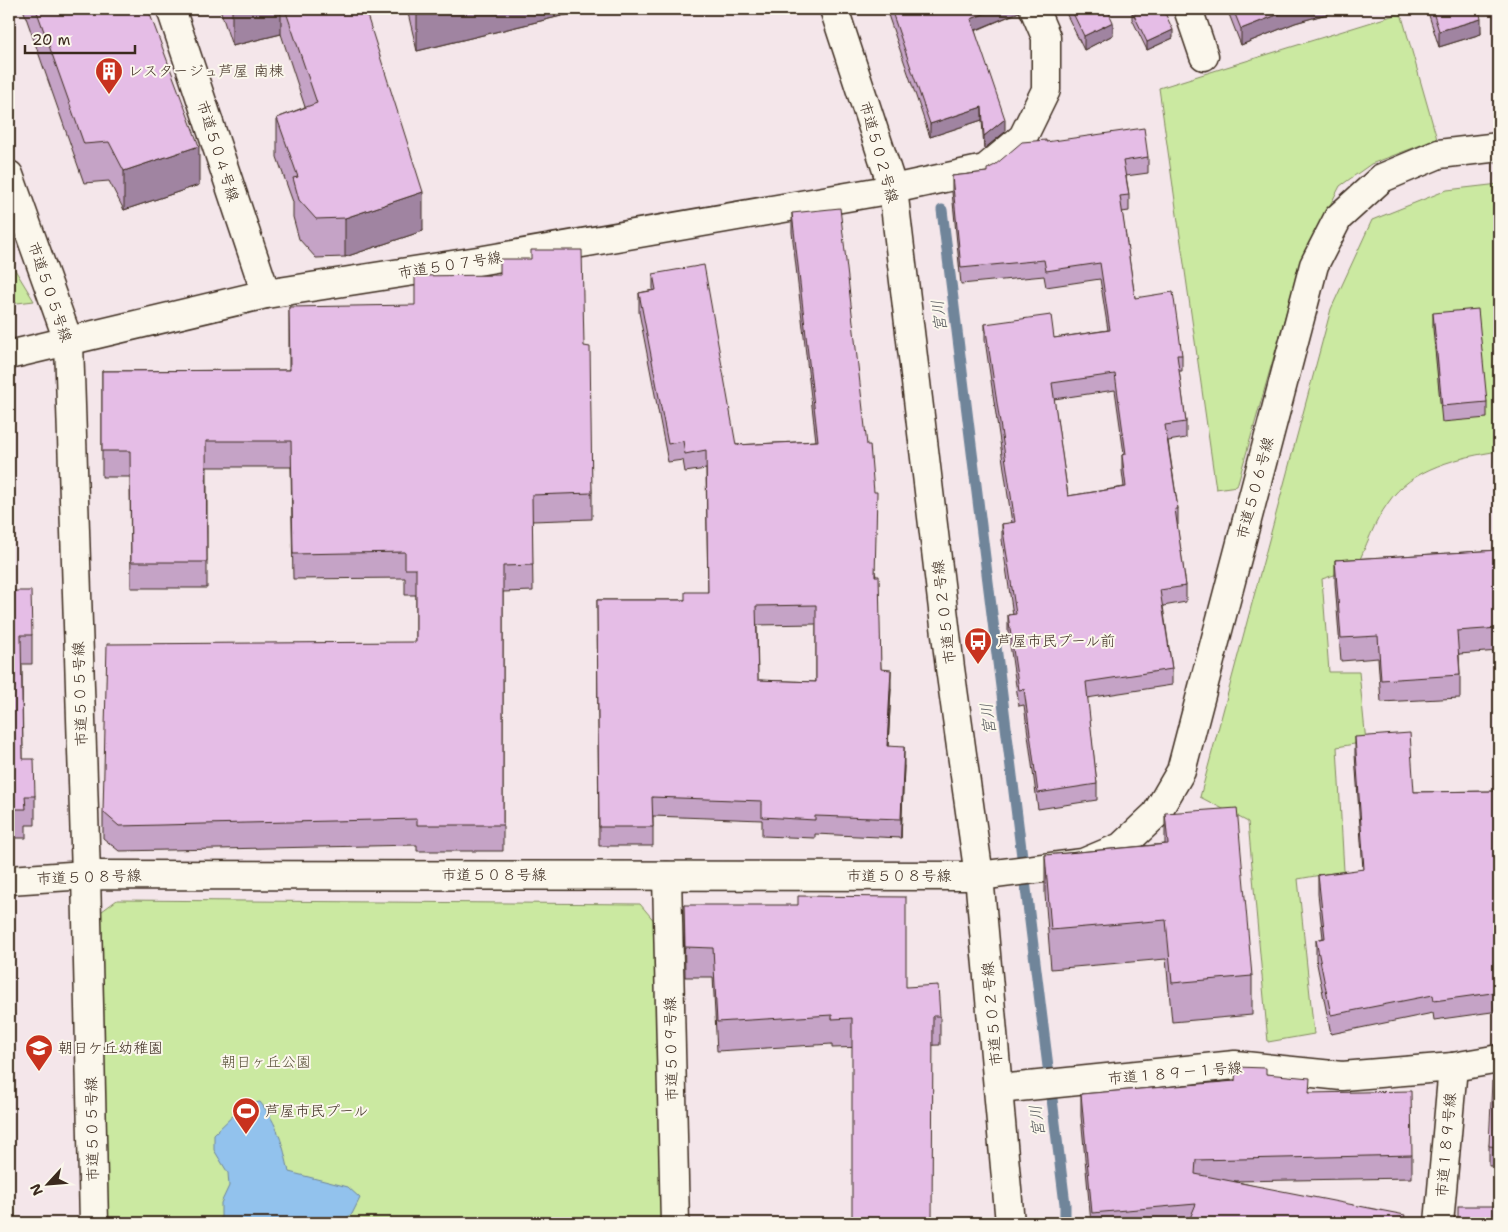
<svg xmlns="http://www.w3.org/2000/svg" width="1508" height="1232" font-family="'Shantell Sans','Klee One',sans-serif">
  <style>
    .green { fill: #cbe9a1; stroke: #838a60 }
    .water { fill: #92c2ed; stroke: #6f859a }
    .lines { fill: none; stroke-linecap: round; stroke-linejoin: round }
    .stream { stroke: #6f859a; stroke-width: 11 }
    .minor-casing { stroke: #3b2a1e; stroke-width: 31 }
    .tertiary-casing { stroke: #3b2a1e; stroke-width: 31 }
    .minor { stroke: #fbf7ec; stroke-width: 28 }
    .tertiary { stroke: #fbf7ec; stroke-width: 28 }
    .wall { fill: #c5a3c6; stroke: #3b2a1e; fill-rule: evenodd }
    .shaded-wall { fill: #a084a1; stroke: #3b2a1e }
    .building { fill: #e5bde6; stroke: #3b2a1e; fill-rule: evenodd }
    .labels { text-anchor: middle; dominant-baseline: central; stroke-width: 4; stroke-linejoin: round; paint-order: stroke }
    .poi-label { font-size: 15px; fill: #3b2a1e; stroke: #fbf7ec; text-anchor: start }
    .street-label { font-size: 15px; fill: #3b2a1e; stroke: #fbf7ec }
    .park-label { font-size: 15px; fill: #585038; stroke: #fbf7ec }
    .water-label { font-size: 16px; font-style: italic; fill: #55585c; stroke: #fbf7ec }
  </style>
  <rect width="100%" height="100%" fill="#f4e6ea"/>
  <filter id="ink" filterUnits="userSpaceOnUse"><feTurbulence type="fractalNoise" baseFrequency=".02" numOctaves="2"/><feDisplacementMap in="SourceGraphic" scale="10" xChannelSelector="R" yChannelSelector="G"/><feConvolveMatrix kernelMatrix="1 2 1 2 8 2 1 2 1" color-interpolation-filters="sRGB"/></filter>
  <g filter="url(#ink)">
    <g class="green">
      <polygon points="1401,13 1437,139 1371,164 1340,186 1301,261 1237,486 1216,489 1159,88"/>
      <path d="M 1499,184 L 1499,451 C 1460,457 1411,468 1388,503 C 1374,522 1366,547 1356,568 L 1322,579 L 1329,672 L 1359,672 L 1366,742 L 1337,747 L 1344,871 L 1298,879 L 1314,1034 L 1268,1042 L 1248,822 L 1200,797 L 1331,309 L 1372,220 L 1447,190 Z"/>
      <polygon points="9,260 34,301 9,304"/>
      <polygon points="117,900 640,904 656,923 663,1223 106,1223 98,914"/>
    </g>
    <path class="water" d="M 260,1102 C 278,1124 283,1145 289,1172 L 348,1187 L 360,1198 L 352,1214 L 339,1223 L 221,1223 L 221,1203 L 229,1186 L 228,1173 L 214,1150 L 214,1134 L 244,1105 Z"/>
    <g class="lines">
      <polyline class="stream" points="942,210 1065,1204 1065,1223"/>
      <g class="minor-casing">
        <g id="minor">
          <polyline points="171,9 266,294"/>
          <polyline points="1188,9 1204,56"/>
          <polyline points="9,175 69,343 86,875 94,1223"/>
          <polyline points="9,355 266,294 478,261 893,189 985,169 1023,137 1046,90 1046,37 1034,9"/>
          <polyline points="667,876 675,1223"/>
          <polyline points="979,876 1083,863 1121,847 1156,814 1181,771 1314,265 1338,218 1382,178 1439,154 1499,147"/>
          <polyline points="999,1089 1235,1065 1342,1076 1453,1067 1499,1059"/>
          <polyline points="1439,1223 1453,1067"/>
        </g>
      </g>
      <g class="tertiary-casing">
        <g id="tertiary">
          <polyline points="834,9 893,189 950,668 979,876 1010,1223"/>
          <polyline points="9,880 86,875 979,876"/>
        </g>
      </g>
      <use href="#minor" class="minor"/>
      <use href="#tertiary" class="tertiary"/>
    </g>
    <g class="wall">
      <polygon points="23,9 148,9 199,185 124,210 109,181 84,183"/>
      <polygon points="220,9 365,9 423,231 345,257 316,258 299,239 293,217 293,202 277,157 277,118 305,107 281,34 232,46"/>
      <polygon points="407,9 590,9 417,51"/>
      <polygon points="886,9 1020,9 1019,12 975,31 1005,132 984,149 982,120 930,137"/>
      <polygon points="1064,9 1107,9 1113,35 1084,50"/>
      <polygon points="1227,9 1344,9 1295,23 1241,45"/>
      <polygon points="1427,9 1479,9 1481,34 1439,47"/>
      <polygon points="1132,11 1173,38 1147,50 1132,19"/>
      <path d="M 1046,142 L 1148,157 L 1148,173 L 1126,176 L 1129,195 L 1129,211 L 1122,212 L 1135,298 L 1182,355 L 1182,371 L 1179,371 L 1186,422 L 1186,438 L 1168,441 L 1178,509 L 1178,525 L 1177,525 L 1186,586 L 1186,602 L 1163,606 L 1172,669 L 1172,685 L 1087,698 L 1097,784 L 1097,800 L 1038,809 L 1024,705 L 1019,706 L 1008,631 L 1008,615 L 1013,615 L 1002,540 L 1002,524 L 1012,523 L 985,340 L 985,324 L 1054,338 L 1108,330 L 1100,279 L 1046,287 L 1044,276 L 961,284 L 952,192 L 952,176 L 987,172 ZM 1115,390 L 1124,454 L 1122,455 L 1122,471 L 1124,487 L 1068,496 L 1054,399 Z"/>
      <path d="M 792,213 L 876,576 L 881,669 L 891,689 L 888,746 L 904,766 L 901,838 L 815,834 L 815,838 L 762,836 L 762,820 L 653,816 L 653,846 L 599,846 L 597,600 L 685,600 L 708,592 L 706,469 L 685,472 L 683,460 L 668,462 L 639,312 L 639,293 L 653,290 L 653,274 L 736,445 L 816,441 L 792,232 ZM 816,624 L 816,682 L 758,680 L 757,625 Z"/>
      <polygon points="289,307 584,346 592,493 592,519 532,521 533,591 503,592 503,851 417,851 417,845 119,851 103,838 103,812 416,642 416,595 405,595 405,578 293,579 291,467 207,467 207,588 131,588 130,477 102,477 102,371 289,370"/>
      <polygon points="1433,313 1487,402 1487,418 1442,422 1433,329"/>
      <polygon points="1499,550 1499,651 1459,654 1460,675 1460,698 1381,702 1378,658 1341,661 1335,583 1335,560"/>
      <polygon points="9,591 32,635 32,664 22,664 23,759 35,796 35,825 26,825 26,838 9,838"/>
      <polygon points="1355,737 1414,792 1499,791 1499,1011 1434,1020 1433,1013 1331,1034 1316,959 1316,940 1323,938 1318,894 1318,875 1363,870 1355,755"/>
      <polygon points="1165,813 1252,976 1252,1015 1172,1022 1166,959 1051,969 1045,894 1045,855 1165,844"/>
      <polygon points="684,905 906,987 940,1016 940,1045 832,1048 832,1044 717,1051 713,977 685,977"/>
      <polygon points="1266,1074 1310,1093 1412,1155 1412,1178 1234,1181 1405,1223 1091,1223 1081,1116 1081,1094 1235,1081"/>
      <polygon points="1499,1082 1499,1166 1489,1166 1489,1146"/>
    </g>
    <g class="shaded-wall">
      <polygon points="232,9 281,9 281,34 232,46"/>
      <polygon points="430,9 590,9 417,51 417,12"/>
      <polygon points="996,9 1020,9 1019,12 971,32 971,19"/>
      <polygon points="1292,9 1344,9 1295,23 1241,45 1241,29"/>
      <polygon points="1481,19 1481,34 1439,47 1439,31"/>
      <polygon points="1113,22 1113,35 1084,50 1084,36"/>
      <polygon points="1173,30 1173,38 1147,50 1147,42"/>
      <polygon points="982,107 982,120 930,137 930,124"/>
      <polygon points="1005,119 1005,132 984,149 984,136"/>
      <polygon points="199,146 199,185 124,210 124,171"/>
      <polygon points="423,192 423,231 345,257 345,218"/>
      <polygon points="891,670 891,689 887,765 887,746"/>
      <polygon points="904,747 904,766 901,838 901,819"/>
    </g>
    <g class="building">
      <polygon points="36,9 148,9 199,146 124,171 109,142 84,144"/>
      <polygon points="285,9 365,9 423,192 345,218 316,219 299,200 293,178 298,177 277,118 317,103"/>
      <polygon points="416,9 430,9 417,12"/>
      <polygon points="891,9 996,9 971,19 1005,119 984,136 982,107 930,124"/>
      <polygon points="1071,9 1107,9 1113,22 1084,36"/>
      <polygon points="1136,9 1163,9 1173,30 1147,42 1132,11"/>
      <polygon points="1233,9 1292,9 1241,29"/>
      <polygon points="1432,9 1479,9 1481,19 1439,31"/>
      <path d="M 1144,128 L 1148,157 L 1123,161 L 1129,195 L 1120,196 L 1135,298 L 1173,292 L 1182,355 L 1177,355 L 1186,422 L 1165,425 L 1178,509 L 1175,509 L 1186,586 L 1160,590 L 1172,669 L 1086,682 L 1097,784 L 1038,793 L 1024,689 L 1019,690 L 1008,615 L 1016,614 L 1002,524 L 1015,522 L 985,324 L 1051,315 L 1054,338 L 1110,330 L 1100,263 L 1046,271 L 1044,260 L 961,268 L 952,176 L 987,172 L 987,169 L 995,165 L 1022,142 L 1046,140 L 1046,142 ZM 1115,374 L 1126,454 L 1122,455 L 1126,487 L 1068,496 L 1052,383 Z"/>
      <path d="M 840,208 L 867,445 L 870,445 L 874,492 L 877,492 L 875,576 L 879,576 L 881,669 L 891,670 L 887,746 L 904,747 L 901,819 L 815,816 L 815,820 L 762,817 L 762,801 L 652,797 L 653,827 L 599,827 L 597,600 L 685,600 L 685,592 L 708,592 L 706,450 L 685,454 L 683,441 L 668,444 L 639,293 L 656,290 L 653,274 L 704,265 L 736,445 L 818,441 L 792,213 ZM 816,605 L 816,682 L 758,680 L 756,606 Z"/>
      <polygon points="531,250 582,250 584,346 590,347 592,493 532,495 533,565 503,566 503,825 417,825 417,819 119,826 103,812 107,644 416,642 416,569 405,569 405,552 293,554 291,441 206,441 207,562 131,562 130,451 102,451 102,371 290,370 289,307 415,305 415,276 500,275 500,259 531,259"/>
      <polygon points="1478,309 1487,402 1442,406 1433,313"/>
      <polygon points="1499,550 1499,628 1457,631 1460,675 1381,680 1378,636 1341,638 1335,560"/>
      <polygon points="9,591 31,591 32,635 21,635 23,759 34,759 35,796 25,796 26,809 9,809"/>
      <polygon points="1410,733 1414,792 1499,791 1499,992 1434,1001 1433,995 1331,1015 1316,940 1325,938 1318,875 1364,869 1355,737"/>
      <polygon points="1237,808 1252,976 1172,983 1166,920 1051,930 1045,855 1168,844 1165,813"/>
      <polygon points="798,896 906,897 906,987 938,985 940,1016 933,1016 932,1223 852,1223 852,1018 832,1019 832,1015 717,1022 713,948 685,947 684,905 798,905"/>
      <polygon points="1236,1067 1266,1068 1266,1074 1310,1078 1309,1093 1411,1091 1412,1155 1196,1160 1195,1174 1405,1215 1403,1223 1188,1223 1196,1204 1092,1213 1081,1094 1235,1081"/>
      <polygon points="1492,1081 1499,1082 1499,1147 1489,1146"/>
      <rect x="1458" y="1206" width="41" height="17"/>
    </g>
  </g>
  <defs>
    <g id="building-pin" transform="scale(1.4375)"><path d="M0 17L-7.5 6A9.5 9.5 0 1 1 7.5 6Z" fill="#c8321e" stroke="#fbf7ec"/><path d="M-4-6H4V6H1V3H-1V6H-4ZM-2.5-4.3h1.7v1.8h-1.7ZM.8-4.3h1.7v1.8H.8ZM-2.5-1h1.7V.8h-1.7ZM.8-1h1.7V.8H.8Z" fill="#fff"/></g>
    <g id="bus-pin" transform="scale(1.4375)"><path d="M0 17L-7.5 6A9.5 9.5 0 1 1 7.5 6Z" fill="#c8321e" stroke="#fbf7ec"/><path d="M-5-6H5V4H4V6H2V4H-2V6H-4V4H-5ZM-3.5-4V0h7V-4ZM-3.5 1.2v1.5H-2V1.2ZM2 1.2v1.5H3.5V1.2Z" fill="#fff"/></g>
    <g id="school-pin" transform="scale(1.4375)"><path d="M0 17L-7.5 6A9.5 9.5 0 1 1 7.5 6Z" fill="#c8321e" stroke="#fbf7ec"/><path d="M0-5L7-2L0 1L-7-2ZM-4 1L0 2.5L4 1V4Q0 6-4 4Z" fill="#fff"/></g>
    <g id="stadium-pin" transform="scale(1.4375)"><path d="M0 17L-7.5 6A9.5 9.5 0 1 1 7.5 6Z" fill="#c8321e" stroke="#fbf7ec"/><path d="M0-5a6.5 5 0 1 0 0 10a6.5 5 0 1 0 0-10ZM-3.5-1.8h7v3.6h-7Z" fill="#fff"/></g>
  </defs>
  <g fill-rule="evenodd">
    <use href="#building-pin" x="109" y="71"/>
    <use href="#bus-pin" x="978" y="641"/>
    <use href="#school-pin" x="39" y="1048"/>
    <use href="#stadium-pin" x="246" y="1111"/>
  </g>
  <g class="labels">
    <g class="poi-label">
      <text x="128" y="71">レスタージュ芦屋 南棟</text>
      <text x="997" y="641">芦屋市民プール前</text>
      <text x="58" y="1048">朝日ケ丘幼稚園</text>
      <text x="265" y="1111">芦屋市民プール</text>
    </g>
    <g class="street-label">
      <text transform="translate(218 151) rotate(72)">市道５０４号線</text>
      <text transform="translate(879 152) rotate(74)">市道５０２号線</text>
      <text transform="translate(450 265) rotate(-9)">市道５０７号線</text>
      <text transform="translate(50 292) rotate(71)">市道５０５号線</text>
      <text transform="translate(1255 488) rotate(-75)">市道５０６号線</text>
      <text transform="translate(944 612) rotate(-97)">市道５０２号線</text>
      <text transform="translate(80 694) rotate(-92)">市道５０５号線</text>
      <text x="494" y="875">市道５０８号線</text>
      <text x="899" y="876">市道５０８号線</text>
      <text transform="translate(89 877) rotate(-2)">市道５０８号線</text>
      <text transform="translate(992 1014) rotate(-95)">市道５０２号線</text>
      <text transform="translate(671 1049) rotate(-91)">市道５０９号線</text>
      <text transform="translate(1175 1073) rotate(-5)">市道１８９－１号線</text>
      <text transform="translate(92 1129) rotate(-91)">市道５０５号線</text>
      <text transform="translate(1446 1145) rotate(-85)">市道１８９号線</text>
    </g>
    <g class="park-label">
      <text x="266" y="1062">朝日ヶ丘公園</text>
    </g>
    <g class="water-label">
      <text transform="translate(939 316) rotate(-97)">宮川</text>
      <text transform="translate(988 719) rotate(-97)">宮川</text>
      <text transform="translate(1037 1121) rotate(-97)">宮川</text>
    </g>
  </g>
  <rect width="1508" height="1232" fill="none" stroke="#fbf7ec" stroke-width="30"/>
  <rect x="15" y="15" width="1478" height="1202" fill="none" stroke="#3b2a1e" stroke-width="2" filter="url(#ink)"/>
  <g transform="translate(48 1184) rotate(244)" stroke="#fbf7ec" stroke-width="4" paint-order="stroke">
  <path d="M0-4L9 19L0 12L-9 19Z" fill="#3b2a1e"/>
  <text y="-8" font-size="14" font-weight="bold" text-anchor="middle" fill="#3b2a1e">N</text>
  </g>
  <path d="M25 45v8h110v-8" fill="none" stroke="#3b2a1e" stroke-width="2.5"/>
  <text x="32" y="45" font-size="15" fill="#3b2a1e" stroke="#fbf7ec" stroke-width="4" paint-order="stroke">20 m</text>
</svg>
